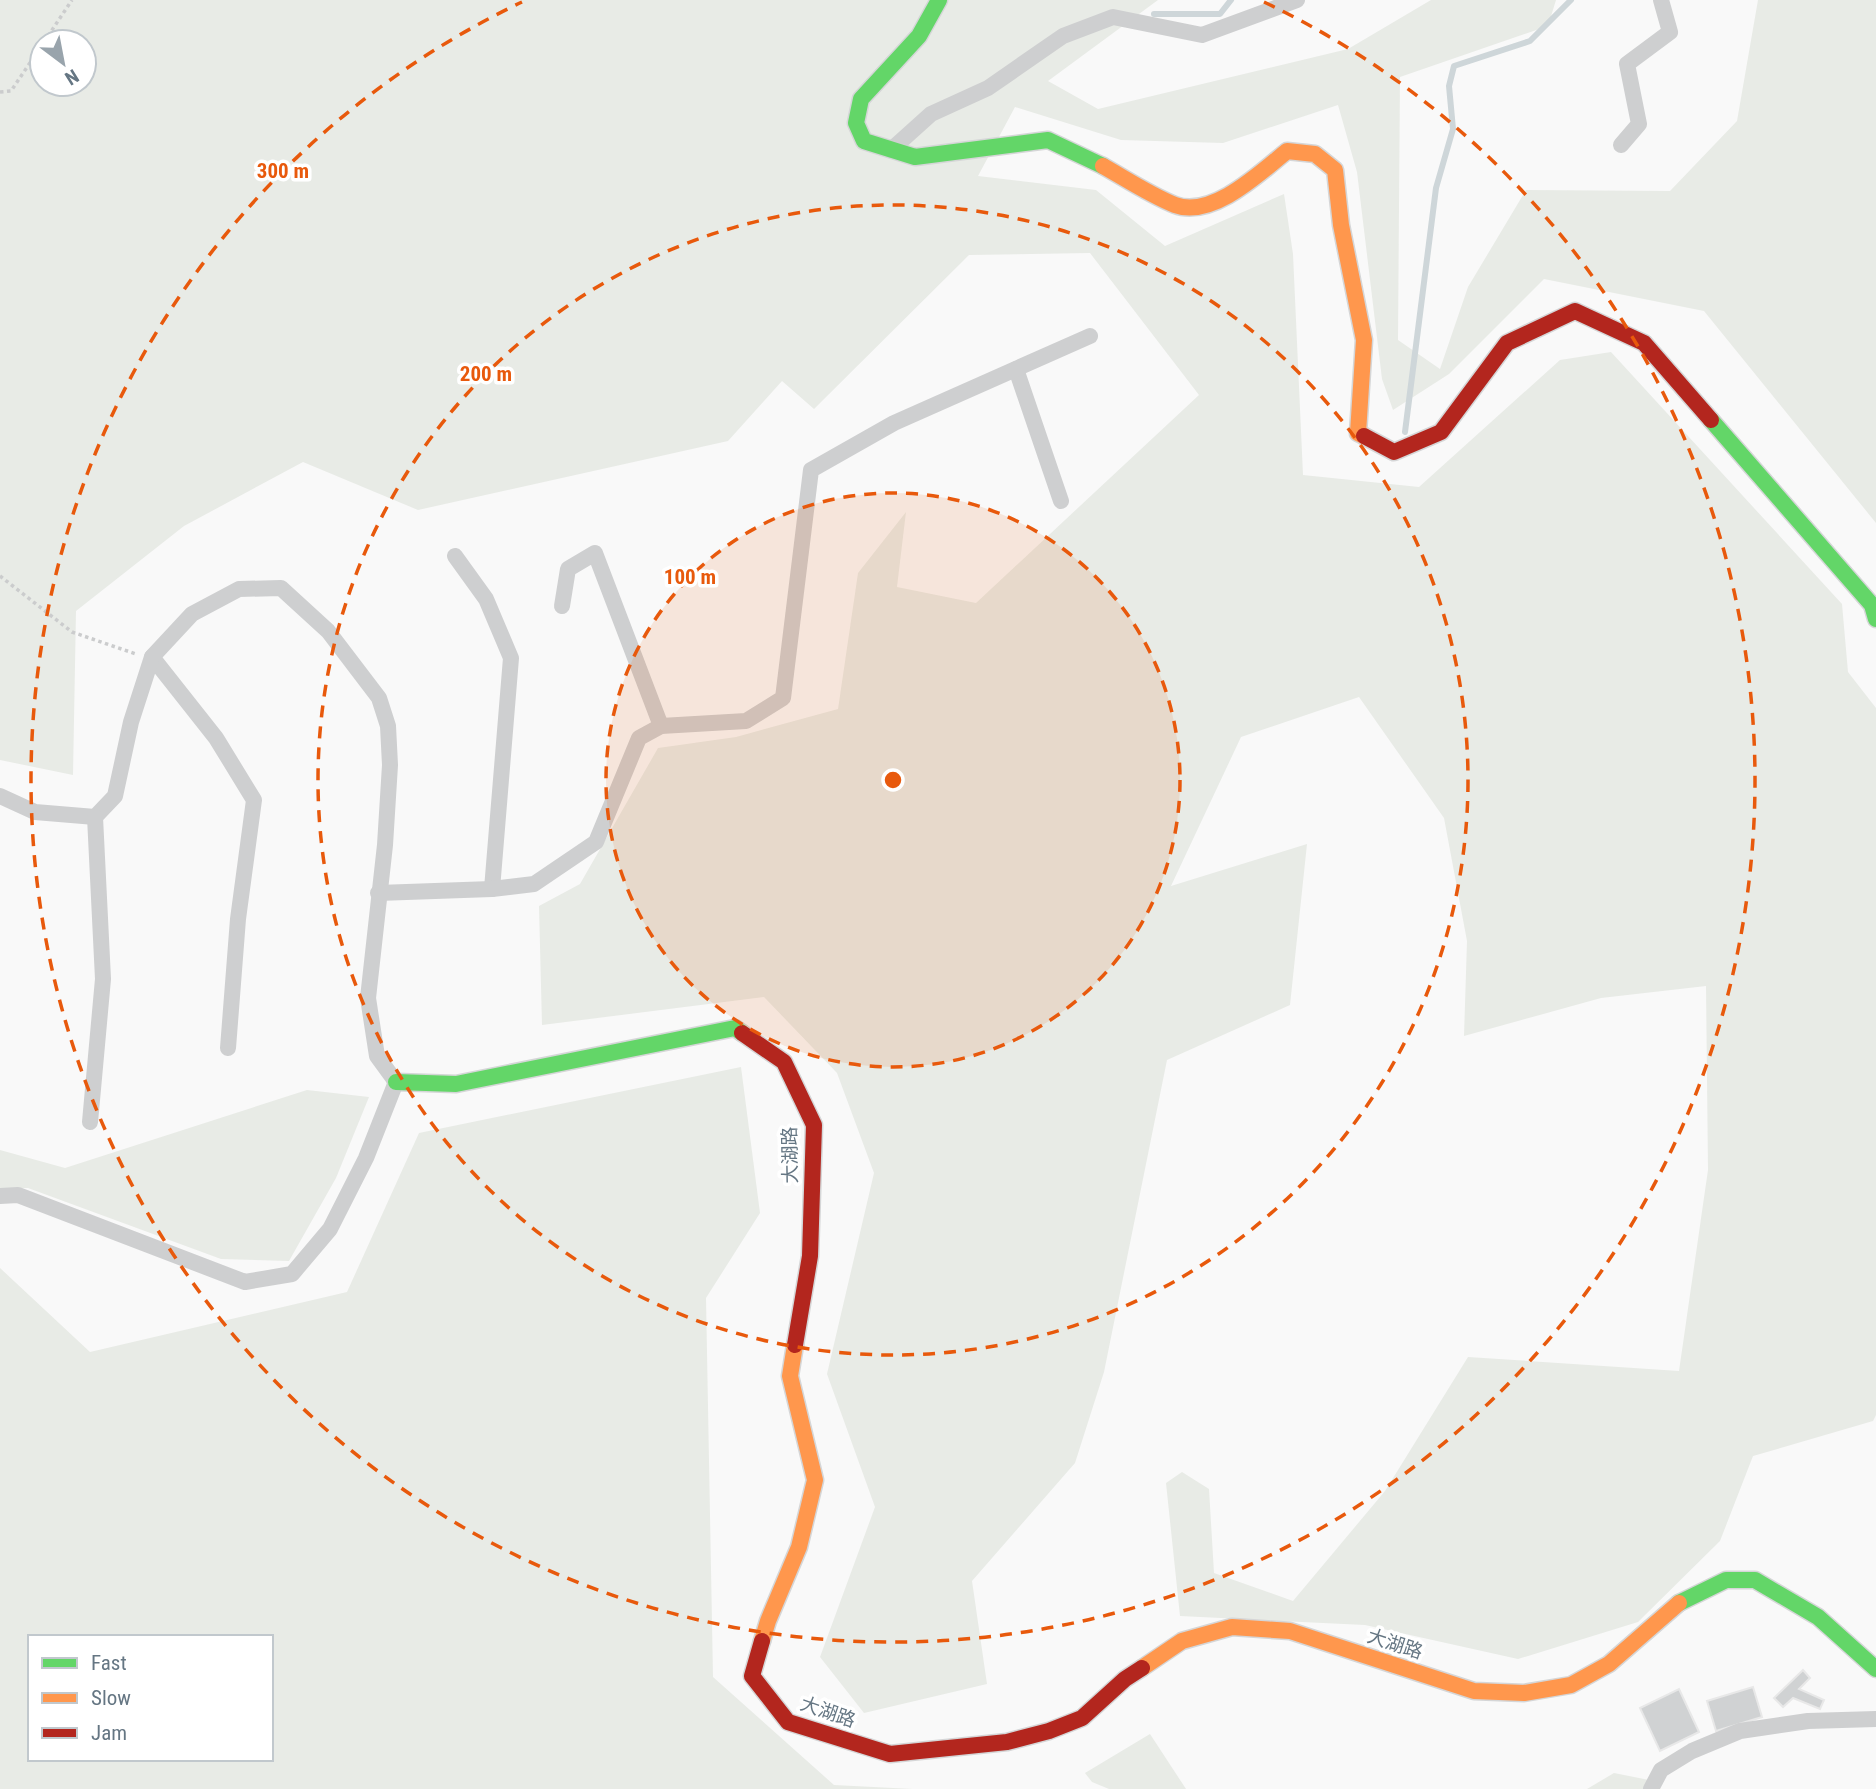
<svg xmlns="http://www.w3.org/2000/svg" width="1876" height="1789" font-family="'Roboto Condensed','Noto Sans TC',sans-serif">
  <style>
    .green { fill: #e8ebe6; fill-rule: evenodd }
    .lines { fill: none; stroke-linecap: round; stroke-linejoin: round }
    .stream { stroke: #ced6d9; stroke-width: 6 }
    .building { fill: #d0d2d3; stroke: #e8e8e8; stroke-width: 2 }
    .fast-casing { stroke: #d5d6d7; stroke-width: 19 }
    .slow-casing { stroke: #d5d6d7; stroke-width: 19 }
    .jam-casing { stroke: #d5d6d7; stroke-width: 19 }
    .path { stroke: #cbcccd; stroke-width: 3.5; stroke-dasharray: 3.5 3.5; stroke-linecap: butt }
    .street { stroke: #cecfd0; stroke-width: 16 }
    .fast { stroke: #63d668; stroke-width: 16 }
    .slow { stroke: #ff974d; stroke-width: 16 }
    .jam { stroke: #b3261e; stroke-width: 16 }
    .ring { fill: none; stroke: #e8590c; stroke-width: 3.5; stroke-dasharray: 12 9 }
    .labels { text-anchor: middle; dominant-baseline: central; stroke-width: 7; stroke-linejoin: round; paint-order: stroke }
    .street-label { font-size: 19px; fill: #657683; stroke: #fff }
    .centre { fill: #e8590c; stroke: #fff; stroke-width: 3.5 }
    .ring-label { font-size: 21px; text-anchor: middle; font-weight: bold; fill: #e8590c; stroke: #fff; stroke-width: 7; stroke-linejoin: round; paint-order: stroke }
  </style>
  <rect width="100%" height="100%" fill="#f9f9f9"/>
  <g class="green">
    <path d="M 0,0 L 1158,0 L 1048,81 L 1098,109 L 1348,49 L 1431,0 L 1556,0 L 1548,26 L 1400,77 L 1398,340 L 1440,369 L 1468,287 L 1526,190 L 1670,191 L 1737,121 L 1758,0 L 1876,0 L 1876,523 L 1704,311 L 1544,279 L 1449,374 L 1393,410 L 1382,379 L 1357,172 L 1338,105 L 1223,143 L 1121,140 L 1015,107 L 978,176 L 1096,190 L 1165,246 L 1284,194 L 1293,254 L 1303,475 L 1419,487 L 1560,360 L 1611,352 L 1842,604 L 1848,672 L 1876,708 L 1876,1415 L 1873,1421 L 1753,1456 L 1720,1541 L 1638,1622 L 1518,1659 L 1365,1625 L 1180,1616 L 1166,1483 L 1182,1472 L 1209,1489 L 1214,1573 L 1293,1601 L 1385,1491 L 1468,1357 L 1679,1371 L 1708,1170 L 1706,986 L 1601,998 L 1464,1036 L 1467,941 L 1444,818 L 1359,697 L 1241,737 L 1171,886 L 1307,844 L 1290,1005 L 1167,1060 L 1104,1372 L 1075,1463 L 972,1581 L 987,1684 L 864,1713 L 820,1657 L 875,1507 L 827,1374 L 874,1173 L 837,1073 L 764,997 L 542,1025 L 539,906 L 580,884 L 658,748 L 736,737 L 838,709 L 858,573 L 906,512 L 897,587 L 976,603 L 1199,395 L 1090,253 L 969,255 L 814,409 L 782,381 L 728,441 L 418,510 L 303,462 L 184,526 L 76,611 L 73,775 L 0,760 ZM 42,42 L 84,42 L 84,84 L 42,84 Z"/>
    <path d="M 741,1067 L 760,1213 L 706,1298 L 713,1677 L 834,1785 L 913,1789 L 0,1789 L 0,1268 L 90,1352 L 347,1292 L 419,1133 ZM 30,1637 L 271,1637 L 271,1759 L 30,1759 Z"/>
    <polygon points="307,1090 369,1097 336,1178 289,1261 221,1259 28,1188 0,1188 0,1150 65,1168"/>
    <polygon points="1150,1734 1186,1789 1109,1789 1092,1782 1085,1773"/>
    <polygon points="1614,1773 1649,1780 1646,1789 1587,1789"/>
  </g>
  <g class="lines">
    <g class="stream">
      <polyline points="1154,14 1220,14 1231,0"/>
      <polyline points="1405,432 1436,188 1453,129 1449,86 1454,66 1530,41 1571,0"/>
    </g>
  </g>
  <g class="building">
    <polygon points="1803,1670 1810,1678 1799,1689 1824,1700 1820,1709 1793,1698 1783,1707 1774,1698"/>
    <polygon points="1753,1687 1762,1717 1716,1731 1707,1701"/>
    <polygon points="1679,1689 1699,1732 1660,1751 1640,1708"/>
  </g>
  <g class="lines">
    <g class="fast-casing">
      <g id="fast">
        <polyline points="939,0 919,36 861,99 856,123 864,141 915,157 1048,140 1103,166"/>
        <polyline points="1711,420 1872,605 1876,619"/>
        <polyline points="396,1082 456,1084 735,1028 742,1033"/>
        <polyline points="1679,1603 1726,1580 1755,1580 1818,1617 1876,1669"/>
      </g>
    </g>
    <g class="slow-casing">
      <g id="slow">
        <path d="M 1103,166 C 1126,179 1150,195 1175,205 C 1212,219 1260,173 1287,151 L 1315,154 L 1335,170 L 1341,225 L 1364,340 L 1358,433 L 1364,436"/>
        <polyline points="762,1641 768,1621 799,1547 815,1480 790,1376 795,1345"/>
        <polyline points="1142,1668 1182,1641 1232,1627 1290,1631 1474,1691 1524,1693 1571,1685 1609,1664 1679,1603"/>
      </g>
    </g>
    <g class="jam-casing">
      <g id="jam">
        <polyline points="1364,436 1394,452 1441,432 1507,343 1575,311 1644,343 1711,420"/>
        <polyline points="742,1033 784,1062 814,1125 810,1256 795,1345"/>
        <polyline points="762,1641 752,1676 788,1722 890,1754 1007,1742 1049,1731 1082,1718 1125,1679 1142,1668"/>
      </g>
    </g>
    <g class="path">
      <polyline points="44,42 72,0"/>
      <polyline points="0,92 11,91 42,45"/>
      <polyline points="0,576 72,632 136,654"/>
    </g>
    <g class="street">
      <polyline points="1621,145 1639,124 1627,64 1670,32 1661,0"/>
      <polyline points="891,150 931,114 988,88 1063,36 1113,17 1202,35 1297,0"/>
      <polyline points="1016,369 1061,501"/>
      <polyline points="455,556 486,599 511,658 492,889"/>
      <polyline points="562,606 568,569 595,553 661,726"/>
      <polyline points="152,657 216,738 254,800 238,919 228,1048"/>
      <polyline points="0,796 35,812 95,817 115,796 131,722 152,657 192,614 239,589 281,588 328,631 379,698 388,726 390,765 385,845 368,998 377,1056 396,1082 366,1158 330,1229 292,1274 245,1282 18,1195 0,1196"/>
      <polyline points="378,893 492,889 534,884 596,842 639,738 661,726 746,721 783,698 811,470 894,423 1090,336"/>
      <polyline points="90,1122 103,979 95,817"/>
      <polyline points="1651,1789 1661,1770 1692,1751 1740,1731 1808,1721 1876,1719"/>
    </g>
    <use href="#fast" class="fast"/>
    <use href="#slow" class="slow"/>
    <use href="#jam" class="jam"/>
  </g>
  <circle cx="893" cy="780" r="287" fill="#e8590c" fill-opacity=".12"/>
  <g class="ring">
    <circle cx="893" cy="780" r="287"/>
    <circle cx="893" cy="780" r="575"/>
    <path d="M1264 2A862 862 0 1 1 522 2"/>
  </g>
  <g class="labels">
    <g class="street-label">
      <text transform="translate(790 1155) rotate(-91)">大湖路</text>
      <text transform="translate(1395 1644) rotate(18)">大湖路</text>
      <text transform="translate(828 1712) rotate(19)">大湖路</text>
    </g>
  </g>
  <circle cx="893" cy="780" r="10" class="centre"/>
  <g class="ring-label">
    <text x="283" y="178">300 m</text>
    <text x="486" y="381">200 m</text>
    <text x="690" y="584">100 m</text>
  </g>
  <rect x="28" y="1635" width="245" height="126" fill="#ffffff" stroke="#c1c8cd" stroke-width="2"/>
  <rect x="42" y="1658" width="35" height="10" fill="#63d668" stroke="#c1c8cd" stroke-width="2"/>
  <text x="91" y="1670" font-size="21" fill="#657683">Fast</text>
  <rect x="42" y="1693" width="35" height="10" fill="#ff974d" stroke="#c1c8cd" stroke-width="2"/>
  <text x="91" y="1705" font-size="21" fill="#657683">Slow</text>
  <rect x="42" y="1728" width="35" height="10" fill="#b3261e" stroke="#c1c8cd" stroke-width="2"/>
  <text x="91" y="1740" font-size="21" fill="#657683">Jam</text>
  <g transform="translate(63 63) rotate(148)"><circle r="33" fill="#ffffff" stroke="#c1c8cd" stroke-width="2"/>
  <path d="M0-5L12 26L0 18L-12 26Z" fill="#99a4ac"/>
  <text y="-10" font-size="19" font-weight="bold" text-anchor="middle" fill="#657683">N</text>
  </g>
</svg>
